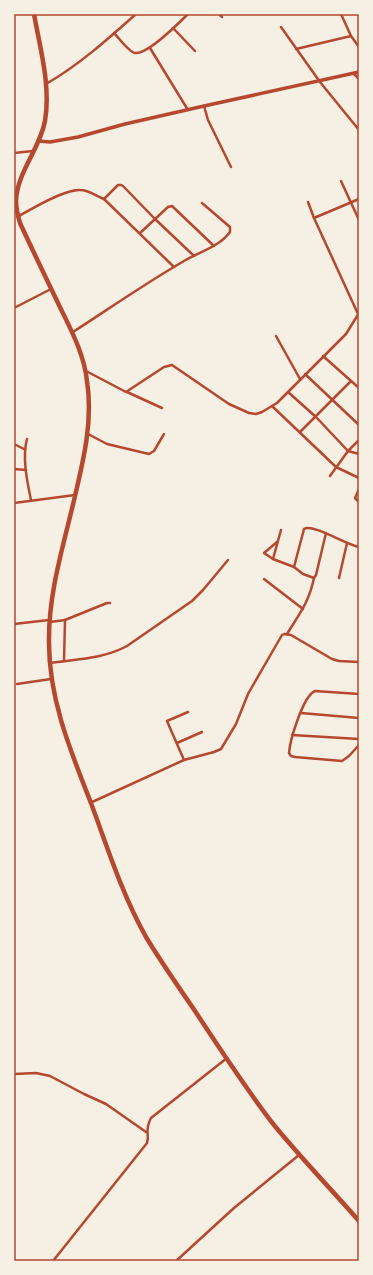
<svg xmlns="http://www.w3.org/2000/svg" width="373" height="1275" font-family="'DM Sans',sans-serif">
  <style>
    .lines { fill: none; stroke-linecap: round; stroke-linejoin: round }
    .minor { stroke: #b5482f; stroke-width: 2.5 }
    .secondary { stroke: #b5482f; stroke-width: 3.5 }
    .trunk { stroke: #b5482f; stroke-width: 4.5 }
    .neatline { fill: none; stroke: #b5482f; stroke-width: 1.5 }
  </style>
  <rect width="100%" height="100%" fill="#f6efe4"/>
  <g class="lines">
    <g class="minor">
      <polyline points="219,14 222,17"/>
      <polyline points="341,14 351,36 359,47"/>
      <polyline points="281,27 320,82 359,130"/>
      <polyline points="173,28 195,51"/>
      <path d="M 114,33 C 119,38 129,52 135,53 C 147,55 179,23 188,14"/>
      <polyline points="150,48 188,110"/>
      <polyline points="296,49 351,36"/>
      <polyline points="354,74 359,79"/>
      <path d="M 46,84 C 79,65 108,39 136,14"/>
      <polyline points="204,106 208,120 231,167"/>
      <polyline points="14,153 33,151"/>
      <polyline points="341,181 359,220"/>
      <polyline points="308,202 314,218"/>
      <path d="M 19,216 C 33,208 65,189 80,190 C 89,190 96,196 104,199"/>
      <polyline points="140,233 168,207 172,206 214,246"/>
      <polyline points="174,267 104,199 118,185 121,185 123,186 155,219 194,256"/>
      <polyline points="14,308 51,289"/>
      <polyline points="358,314 314,218 359,199"/>
      <path d="M 73,332 C 110,308 146,283 184,261 C 199,252 219,247 230,232 L 230,227 L 202,203"/>
      <polyline points="276,336 300,379"/>
      <polyline points="323,356 359,388"/>
      <polyline points="86,371 126,392 164,367 172,365 229,404 249,413 256,414 262,412 277,403 346,334 359,313"/>
      <polyline points="305,374 359,425"/>
      <polyline points="127,392 162,408"/>
      <polyline points="288,392 316,417 348,451 359,454"/>
      <polyline points="272,406 336,467 359,478"/>
      <polyline points="300,432 351,381"/>
      <polyline points="88,434 107,444 149,454 154,451 164,434"/>
      <path d="M 27,439 C 22,457 27,481 31,500"/>
      <polyline points="14,444 24,449"/>
      <polyline points="14,469 26,470"/>
      <polyline points="330,476 348,451 359,440"/>
      <polyline points="359,489 355,498 359,502"/>
      <polyline points="14,503 75,495"/>
      <polyline points="281,530 273,559 294,567"/>
      <path d="M 326,533 L 316,575 L 314,578 L 303,574 L 294,567 L 304,529 C 312,523 347,545 359,547"/>
      <polyline points="273,559 264,553 277,542"/>
      <polyline points="339,578 347,543"/>
      <polyline points="264,579 303,609"/>
      <polyline points="65,620 107,603 110,603"/>
      <polyline points="50,622 65,620 64,661"/>
      <polyline points="14,624 49,620"/>
      <path d="M 287,634 C 300,613 309,602 314,578"/>
      <path d="M 50,663 C 77,659 103,659 127,646 L 192,601 L 203,590 L 228,560"/>
      <polyline points="17,684 51,679"/>
      <path d="M 359,694 L 315,691 C 303,696 290,740 289,753 L 291,756 L 295,757 L 342,761 L 349,756 L 359,745"/>
      <polyline points="301,713 359,718"/>
      <polyline points="292,735 359,739"/>
      <polyline points="177,743 202,732"/>
      <polyline points="184,760 167,721 188,712"/>
      <polyline points="90,803 184,760 214,752 221,749 236,724 248,694 282,635 284,634 291,635 332,659 339,661 359,662"/>
      <polyline points="14,1074 36,1073 50,1076 84,1094 106,1104 146,1132"/>
      <path d="M 53,1261 L 147,1143 C 150,1133 144,1131 151,1118 L 227,1058"/>
      <polyline points="176,1261 234,1208 299,1155"/>
    </g>
    <polyline class="secondary" points="38,141 50,142 78,137 125,124 204,106 359,72"/>
    <path class="trunk" d="M 34,14 C 40,48 51,86 45,121 C 40,149 17,172 16,201 C 16,208 18,216 20,223 C 32,249 45,276 58,303 C 70,328 84,353 87,381 C 93,420 84,458 75,496 C 64,544 48,593 49,643 C 49,700 71,752 91,803 C 108,849 122,894 146,937 C 161,962 178,986 195,1011 C 220,1049 246,1089 274,1125 C 301,1158 331,1189 359,1221"/>
  </g>
  <rect width="373" height="1275" fill="none" stroke="#f6efe4" stroke-width="30"/>
  <rect x="15" y="15" width="343" height="1245" class="neatline"/>
</svg>
